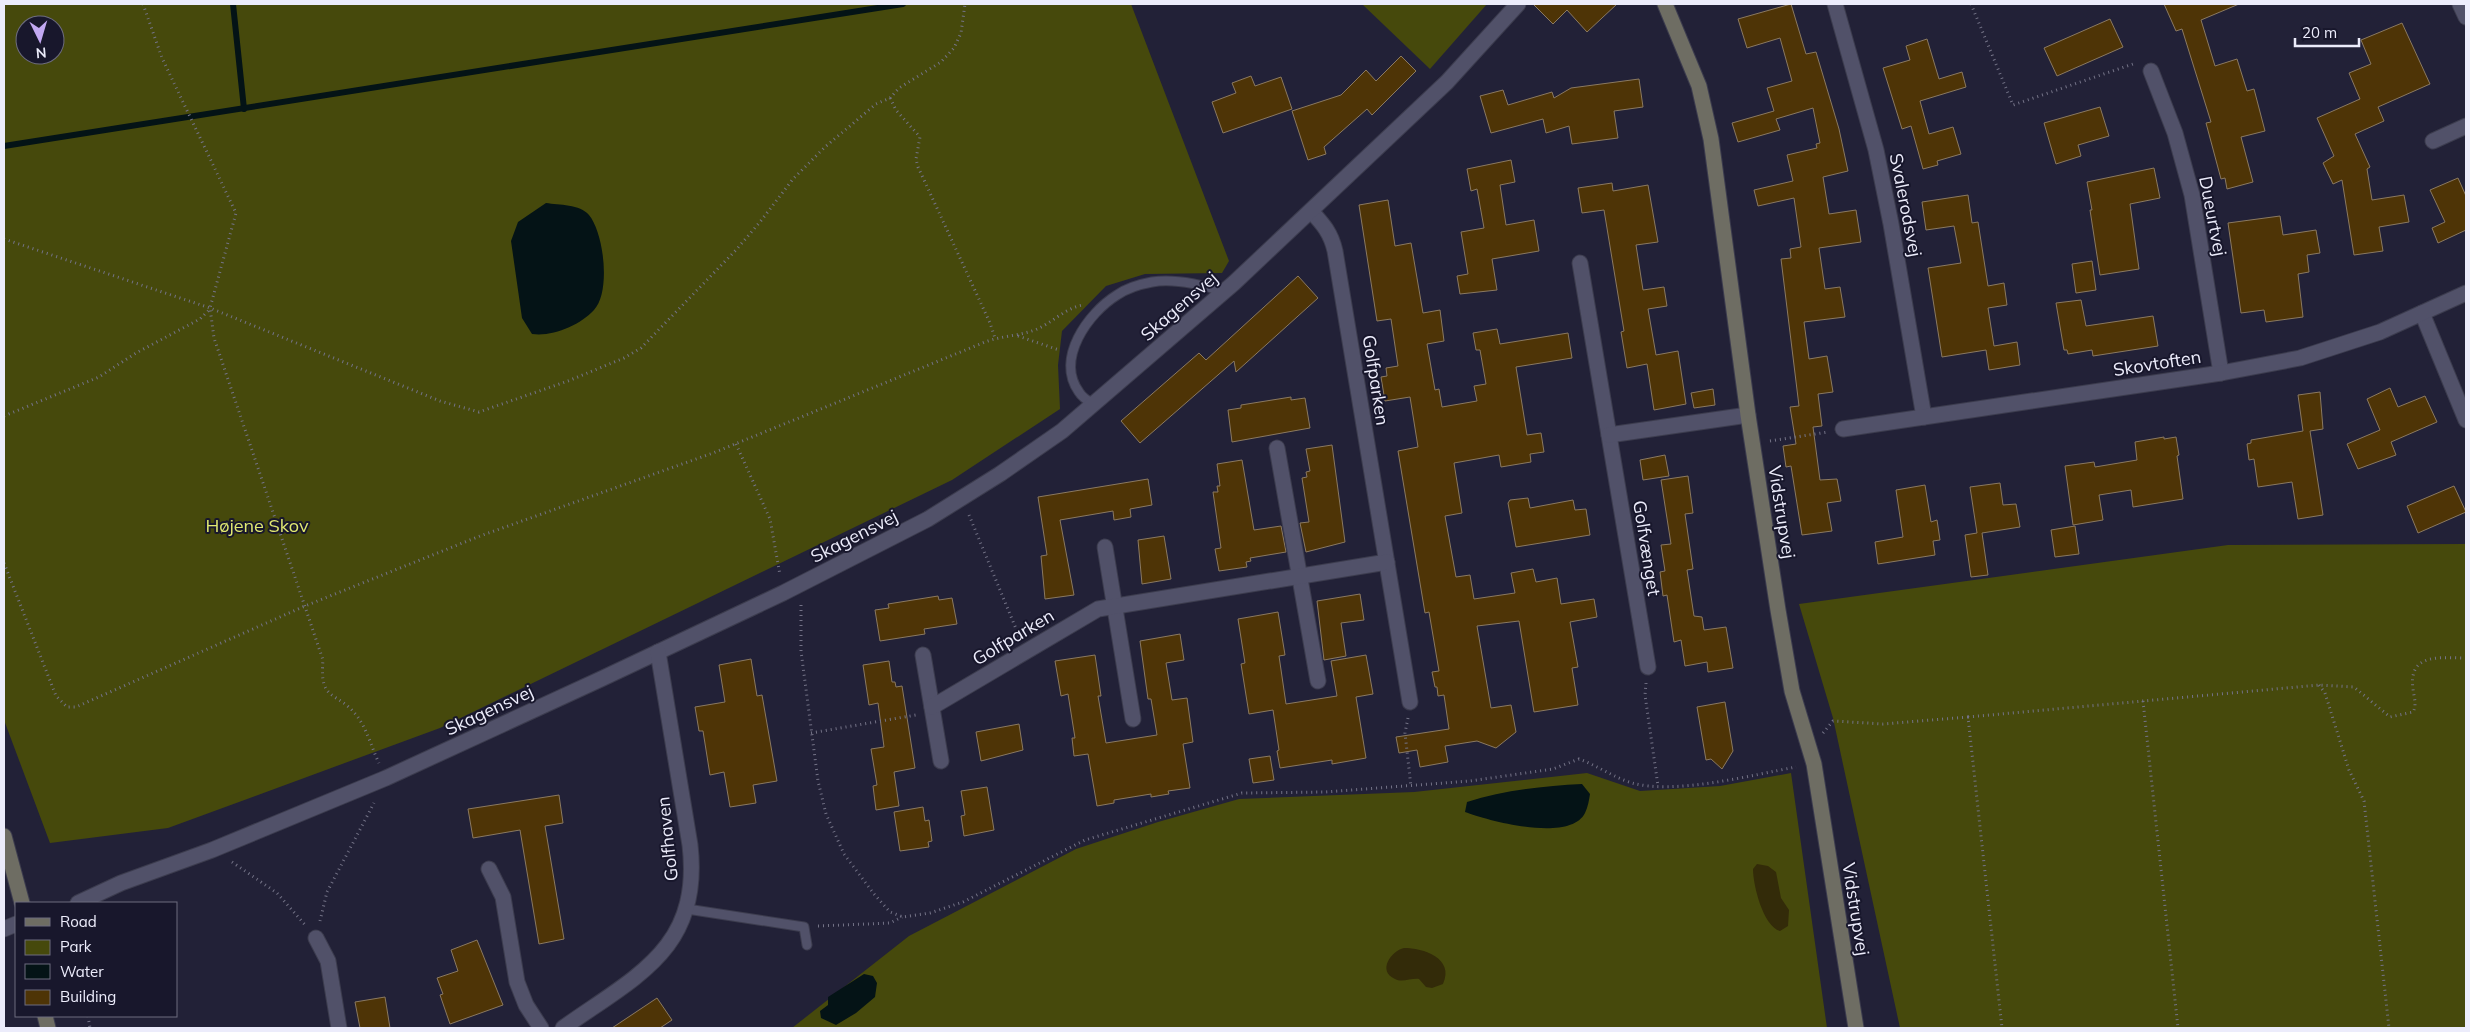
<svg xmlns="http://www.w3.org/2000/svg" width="2470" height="1032" font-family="Mulish,sans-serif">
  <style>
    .green { fill: #46490c; fill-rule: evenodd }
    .sand { fill: #332b09 }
    .water { fill: #041316 }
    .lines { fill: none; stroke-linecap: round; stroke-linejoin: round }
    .stream { stroke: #041316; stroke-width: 6 }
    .building { fill: #4e3406; stroke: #8a7961 }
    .lane-casing { stroke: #3c3c4e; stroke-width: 11 }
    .street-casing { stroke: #3c3c4e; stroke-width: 17 }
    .secondary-casing { stroke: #3c3c4e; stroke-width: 17 }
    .path { stroke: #747387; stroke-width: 3; stroke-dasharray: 1 4; stroke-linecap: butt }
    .lane { stroke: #515169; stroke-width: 9 }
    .street { stroke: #515169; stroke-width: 15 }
    .secondary { stroke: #6e6d63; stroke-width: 15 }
    .labels { text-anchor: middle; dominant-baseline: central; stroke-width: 4; stroke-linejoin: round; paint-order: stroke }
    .street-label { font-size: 18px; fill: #ececfb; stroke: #18172c }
    .park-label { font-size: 18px; fill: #e1e971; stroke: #18172c }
  </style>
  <rect width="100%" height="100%" fill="#222137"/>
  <g class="green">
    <path d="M 4,4 L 1131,4 L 1229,261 L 1222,273 L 1145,274 L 1106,286 L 1062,331 L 1058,365 L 1060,409 L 952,480 L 440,728 L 168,828 L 50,843 L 4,720 ZM 25,25 L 55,25 L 55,55 L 25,55 Z"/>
    <polygon points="1362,4 1487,4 1430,69"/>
    <polygon points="2466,544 2466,1028 1900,1028 1833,718 1799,604 2228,545"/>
    <polygon points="1587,773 1640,791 1720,786 1791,773 1827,1028 792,1028 909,936 1076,849 1158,822 1239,799 1414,792"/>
  </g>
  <g class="sand">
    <path d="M 1757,864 L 1768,866 L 1776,872 L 1781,898 L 1789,910 L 1788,926 L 1780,931 C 1763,926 1753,885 1753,869 Z"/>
    <path d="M 1404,948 C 1423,948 1455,958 1443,984 L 1432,988 L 1426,987 L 1419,979 C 1411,978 1402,983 1395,979 C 1377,971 1391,951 1404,948 Z"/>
  </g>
  <g class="water">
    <path d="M 546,203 C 559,205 580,204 589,215 C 604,233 611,292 594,310 C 580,325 553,337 532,334 L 522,318 L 511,241 L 518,222 Z"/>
    <path d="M 1582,784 L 1590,794 C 1589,800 1588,807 1585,813 C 1570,843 1489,821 1465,812 L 1467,802 C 1503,790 1544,786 1582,784 Z"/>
    <polygon points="864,974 873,976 877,983 875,997 856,1013 836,1025 821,1018 820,1011 828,1005 828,997"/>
  </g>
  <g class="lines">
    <g class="stream">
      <polyline points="233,4 244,109"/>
      <polyline points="4,146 903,4"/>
    </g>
  </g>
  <g class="building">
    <polygon points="1533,4 1617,4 1587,32 1567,10 1553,24"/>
    <polygon points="1791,4 1806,54 1816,52 1839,129 1848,171 1823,177 1829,214 1856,210 1861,242 1819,248 1825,289 1840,287 1845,317 1804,322 1809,359 1827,356 1833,392 1818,394 1822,426 1813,427 1820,480 1837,479 1841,501 1827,503 1832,531 1802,535 1791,466 1786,467 1783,446 1796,444 1790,407 1799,406 1781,259 1791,258 1790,249 1801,247 1794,198 1758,206 1754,190 1793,181 1787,155 1817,148 1816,144 1820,143 1813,108 1776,119 1780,130 1738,142 1732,123 1774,111 1767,88 1792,81 1780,38 1747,48 1738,19"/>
    <polygon points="2164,4 2239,4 2201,20 2215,66 2237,59 2247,91 2254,89 2265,131 2241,137 2253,182 2227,189 2225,178 2221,179 2206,123 2211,122 2182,29 2176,31"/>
    <polygon points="2110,19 2123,47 2057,76 2044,48"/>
    <polygon points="2402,23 2430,84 2378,107 2384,121 2355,134 2370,167 2367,169 2372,200 2404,195 2409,222 2379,227 2383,251 2354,255 2342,180 2333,184 2323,163 2334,156 2317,118 2360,99 2349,73 2371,64 2361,40"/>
    <polygon points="1927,39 1939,79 1962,72 1966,87 1920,101 1929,134 1953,127 1961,154 1937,161 1938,165 1923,169 1911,126 1902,129 1883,68 1910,60 1906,46"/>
    <polygon points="1401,56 1416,71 1372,115 1367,109 1324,147 1326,154 1308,160 1292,111 1341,95 1366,70 1376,81"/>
    <polygon points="1251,76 1255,86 1281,77 1292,109 1223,133 1212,102 1236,93 1232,83"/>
    <polygon points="1639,79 1643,107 1614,111 1618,138 1572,144 1569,126 1546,133 1543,119 1491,133 1480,96 1503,90 1508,105 1552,92 1554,98 1571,88"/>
    <polygon points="2100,107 2109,136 2078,145 2081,156 2056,164 2044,123"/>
    <polygon points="1511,160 1515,182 1500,185 1506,225 1534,220 1539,251 1492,259 1497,290 1460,294 1457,276 1468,274 1461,232 1484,228 1477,189 1471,191 1467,169"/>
    <polygon points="2154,168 2160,198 2130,204 2139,269 2100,275 2090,210 2092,210 2087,182"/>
    <polygon points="2458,178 2466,196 2466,230 2438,243 2432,228 2445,222 2430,190"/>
    <polygon points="1612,183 1613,191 1648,185 1658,242 1636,245 1643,290 1664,287 1667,306 1648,309 1656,355 1678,351 1686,404 1654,410 1647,364 1627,368 1621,332 1624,331 1604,210 1582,213 1578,188"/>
    <polygon points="1968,195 1972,223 1978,222 1988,286 2004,283 2007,305 1988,308 1994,346 2017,342 2020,365 1989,370 1986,350 1942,357 1928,268 1961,263 1954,226 1926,230 1922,202"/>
    <polygon points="1388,200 1395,246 1411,243 1423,313 1440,310 1444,341 1427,344 1435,390 1439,389 1442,407 1477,401 1474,386 1486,384 1480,350 1476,350 1473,333 1497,329 1500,344 1568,333 1572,358 1516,367 1527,435 1541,433 1544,452 1530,454 1531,462 1501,467 1499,455 1454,463 1462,513 1445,516 1456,577 1470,575 1474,599 1515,593 1511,573 1533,569 1536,582 1557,578 1561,604 1594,599 1597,617 1570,622 1578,667 1572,668 1578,705 1534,712 1519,621 1477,626 1491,708 1511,705 1516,732 1496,748 1477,741 1445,746 1448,762 1420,767 1417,750 1399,753 1396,737 1449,729 1444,695 1438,696 1437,687 1435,687 1432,672 1439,671 1429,612 1425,613 1398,451 1418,447 1410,397 1385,401 1381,377 1387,376 1386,368 1398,366 1391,319 1377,321 1359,205"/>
    <polygon points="2280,216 2283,235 2316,230 2320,253 2307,255 2309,272 2298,274 2303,317 2266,322 2264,310 2241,313 2228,223"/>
    <polygon points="2092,261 2096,290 2076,293 2072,264"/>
    <polygon points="1298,276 1318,298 1236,372 1234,361 1140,443 1121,421 1199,353 1206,360"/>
    <polygon points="2081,300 2086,326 2153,316 2158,346 2093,356 2092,350 2068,354 2067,350 2064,350 2056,303"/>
    <polygon points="2390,388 2398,407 2425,396 2437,422 2391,442 2396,455 2358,469 2347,444 2380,430 2367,399"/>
    <polygon points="1713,389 1715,405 1694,408 1691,393"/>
    <polygon points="2320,392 2323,429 2310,431 2323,515 2298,519 2292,482 2258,487 2254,459 2249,460 2247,444 2251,443 2251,440 2303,431 2298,395"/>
    <polygon points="1291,397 1291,400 1305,398 1310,428 1232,442 1228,410 1241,408 1241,405"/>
    <polygon points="2164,437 2164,439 2176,437 2179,455 2177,456 2183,499 2133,507 2131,490 2099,495 2103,520 2073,525 2065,466 2094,462 2095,467 2137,460 2135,442"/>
    <polygon points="1332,445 1345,542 1306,552 1300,523 1309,522 1302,478 1307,477 1306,472 1310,471 1306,449"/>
    <polygon points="1665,455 1669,476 1643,480 1640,460"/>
    <polygon points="1242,460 1254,530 1281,526 1286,552 1250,558 1251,561 1246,562 1247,567 1219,571 1215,549 1221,548 1213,492 1218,492 1217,486 1220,486 1217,464"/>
    <polygon points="1688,476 1693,513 1685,514 1693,569 1687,570 1694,616 1702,617 1704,630 1726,627 1733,668 1708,672 1707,662 1685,666 1681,640 1674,642 1667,595 1663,596 1660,572 1665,571 1661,545 1671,544 1661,480"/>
    <polygon points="1148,479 1152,505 1130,509 1131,517 1114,520 1113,511 1060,520 1074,595 1045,599 1041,556 1047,555 1038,497"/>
    <polygon points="2000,483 2003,505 2016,504 2020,527 1982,533 1988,575 1971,577 1965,535 1977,533 1970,487"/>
    <polygon points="1925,485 1931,522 1937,520 1940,540 1933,541 1935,555 1878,564 1875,542 1903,537 1896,490"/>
    <polygon points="2454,486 2466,512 2418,533 2407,506"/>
    <polygon points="1528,498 1530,508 1573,500 1575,510 1586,509 1590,535 1516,547 1508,503 1510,500"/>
    <polygon points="2075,526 2079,554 2055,557 2051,530"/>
    <polygon points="1164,536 1171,579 1142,584 1138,540"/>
    <polygon points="1360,594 1364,620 1341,623 1346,656 1324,660 1317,601"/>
    <polygon points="938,596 939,600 952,598 957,624 924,629 925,634 880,641 875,610 889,608 888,604"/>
    <polygon points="1278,612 1285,655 1279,656 1286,704 1337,696 1331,661 1366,655 1373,694 1356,697 1366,758 1332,764 1332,760 1280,768 1277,751 1279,750 1273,710 1249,714 1241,664 1245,663 1238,619"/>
    <polygon points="1180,634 1184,660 1166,663 1172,700 1187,698 1193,742 1183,744 1190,788 1168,791 1169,794 1151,797 1151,794 1114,800 1114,803 1097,806 1088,754 1074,756 1072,738 1075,738 1068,694 1061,696 1055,661 1095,655 1101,696 1098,696 1106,743 1157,735 1151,699 1148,699 1140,641"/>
    <polygon points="751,659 757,696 762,695 777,781 753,785 756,803 730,807 724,772 710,775 703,731 699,731 695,707 725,702 719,665"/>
    <polygon points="889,661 892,682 895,682 896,687 902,686 915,768 894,772 899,806 876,810 873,786 877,785 871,749 884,747 878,703 869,705 863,665"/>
    <polygon points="1725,702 1733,751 1722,769 1711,759 1706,760 1697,707"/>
    <polygon points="1019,724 1023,750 981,761 976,732"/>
    <polygon points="1270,756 1274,780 1253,783 1249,759"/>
    <polygon points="987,787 994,830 964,836 961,816 965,815 961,791"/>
    <polygon points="559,795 563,823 545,826 564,939 539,944 520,830 473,838 468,809"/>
    <polygon points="923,807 925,821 929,820 932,841 928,842 929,847 900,851 894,812"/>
    <polygon points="477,940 503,1005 450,1024 440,995 443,994 437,978 458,971 451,950"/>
    <polygon points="385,997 390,1028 360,1028 355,1002"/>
    <polygon points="657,998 672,1020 660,1028 612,1028"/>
  </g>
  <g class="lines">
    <g class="lane-casing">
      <g id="lane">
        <path d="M 1093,404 C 1088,401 1082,397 1079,392 C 1055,359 1088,313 1117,295 C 1127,288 1141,284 1152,282 C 1175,278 1203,285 1225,292"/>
        <polyline points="687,909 804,927 807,945"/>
      </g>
    </g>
    <g class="street-casing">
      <g id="street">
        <polyline points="1835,4 1876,150 1891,224 1924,417"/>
        <polyline points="2460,4 2466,17"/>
        <polyline points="2151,71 2175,133 2192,195 2221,373"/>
        <polyline points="2433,141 2466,126"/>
        <path d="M 1311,211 C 1323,224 1331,233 1335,251 L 1410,702"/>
        <polyline points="1580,263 1648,667"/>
        <polyline points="2422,313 2466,420"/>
        <polyline points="1843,429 2221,373 2300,358 2380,332 2466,293"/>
        <polyline points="1609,435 1748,415"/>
        <polyline points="1277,448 1318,681"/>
        <polyline points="1105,547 1133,719"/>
        <polyline points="923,655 941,761"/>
        <polyline points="932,707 1098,609 1387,562"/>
        <polyline points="489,869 503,897 517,982 526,1005 541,1028"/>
        <polyline points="78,903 121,883 212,850 386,778 601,679 783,593 928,519 1000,474 1062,431 1234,283 1447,82 1518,4"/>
        <polyline points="4,929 16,924"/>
        <polyline points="316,938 328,961 339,1028"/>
        <path d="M 563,1028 C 636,976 702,949 690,845 L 658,652"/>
      </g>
    </g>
    <g class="secondary-casing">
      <g id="secondary">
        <polyline points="1665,4 1699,86 1711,139 1748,415 1778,610 1792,691 1814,764 1856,1028"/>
        <polyline points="4,836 22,903"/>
        <polyline points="45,1016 48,1028"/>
      </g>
    </g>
    <g class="path">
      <path d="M 143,4 L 162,58 L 236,213 L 210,308 L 214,338 L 323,660 C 319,703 337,690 357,716 C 367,729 372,749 379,763"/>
      <polyline points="1971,4 2013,105 2133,64 2136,65"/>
      <polyline points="890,98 896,110 920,137 916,159 918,167 990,323 995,338"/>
      <polyline points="4,239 210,308 440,401 479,412 568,381 624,358 641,348 736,250 760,222 793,179 825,147 876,104 890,98 899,88 941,62 954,48 961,33 965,4"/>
      <polyline points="1018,336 1059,350"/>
      <polyline points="4,416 99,377 136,353 200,319 210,309"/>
      <polyline points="1770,441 1828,432"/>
      <polyline points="736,444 770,519 780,575"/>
      <polyline points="969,515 1019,636"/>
      <path d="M 4,563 L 56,696 L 67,707 L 76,707 L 305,606 L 480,536 L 713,453 L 985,342 C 1001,336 1018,336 1035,330 C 1052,323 1065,308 1083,305"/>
      <path d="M 801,605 L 801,651 L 818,781 L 826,814 L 844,854 L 874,894 L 890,912 L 903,917 L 930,913 L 963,902 L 1085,840 L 1242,793 L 1325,792 L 1470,781 L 1553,769 L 1579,759 C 1598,766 1613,777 1632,783 C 1675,795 1752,775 1796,767"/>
      <polyline points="1646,683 1645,695 1658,786"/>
      <polyline points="2319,685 2325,693 2349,770 2364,801 2389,1028"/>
      <polyline points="2143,701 2178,1028"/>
      <path d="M 1968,717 L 2319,685 L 2354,687 L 2390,717 L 2413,712 C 2417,705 2414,697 2413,689 C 2408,652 2441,658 2466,658"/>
      <polyline points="1408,718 1405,733 1411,787"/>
      <polyline points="811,733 916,715"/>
      <polyline points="1823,733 1833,721 1883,724 1968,717 2002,1028"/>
      <polyline points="232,862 277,893 306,926"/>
      <polyline points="320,921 327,892 374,803"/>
      <polyline points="818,926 890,923 902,917"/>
      <polyline points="88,1016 90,1028"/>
    </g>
    <use href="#lane" class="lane"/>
    <use href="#street" class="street"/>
    <use href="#secondary" class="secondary"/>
  </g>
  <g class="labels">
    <g class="street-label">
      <text transform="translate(1906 205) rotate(79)">Svalerodsvej</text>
      <text transform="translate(2213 216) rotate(79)">Dueurtvej</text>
      <text transform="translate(1179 306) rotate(-41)">Skagensvej</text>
      <text transform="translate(2157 363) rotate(-9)">Skovtoften</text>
      <text transform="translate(1376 380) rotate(81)">Golfparken</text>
      <text transform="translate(1782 512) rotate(81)">Vidstrupvej</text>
      <text transform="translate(854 536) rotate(-27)">Skagensvej</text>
      <text transform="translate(1647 548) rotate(81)">Golfvænget</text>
      <text transform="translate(1013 637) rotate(-31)">Golfparken</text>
      <text transform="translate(489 710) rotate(-25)">Skagensvej</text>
      <text transform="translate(667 839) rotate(-96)">Golfhaven</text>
      <text transform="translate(1856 909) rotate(81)">Vidstrupvej</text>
    </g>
    <g class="park-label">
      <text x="257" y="525">Højene Skov</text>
    </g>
  </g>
  <rect width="2470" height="1032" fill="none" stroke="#ececfb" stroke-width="10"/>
  <rect x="15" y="902" width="162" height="115" fill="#18172c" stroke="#6d6c7f"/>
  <rect x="25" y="918" width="25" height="8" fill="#6e6d63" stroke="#6d6c7f"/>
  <text x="60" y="927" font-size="15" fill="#ececfb">Road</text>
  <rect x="25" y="940" width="25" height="15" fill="#46490c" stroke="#6d6c7f"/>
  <text x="60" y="952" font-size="15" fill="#ececfb">Park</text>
  <rect x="25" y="964" width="25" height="15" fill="#041316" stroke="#6d6c7f"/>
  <text x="60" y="977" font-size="15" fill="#ececfb">Water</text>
  <rect x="25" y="990" width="25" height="15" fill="#4e3406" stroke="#6d6c7f"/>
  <text x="60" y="1002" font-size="15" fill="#ececfb">Building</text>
  <g transform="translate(40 40) rotate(175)"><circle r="24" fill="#18172c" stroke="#6d6c7f"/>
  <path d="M0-4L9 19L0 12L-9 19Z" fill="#c2a8f2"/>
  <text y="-8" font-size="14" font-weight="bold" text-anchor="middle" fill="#ececfb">N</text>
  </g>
  <path d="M2295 38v8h64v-8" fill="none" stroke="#ececfb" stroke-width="2.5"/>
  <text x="2302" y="38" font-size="15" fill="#ececfb" stroke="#18172c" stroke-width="4" paint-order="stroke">20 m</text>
</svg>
